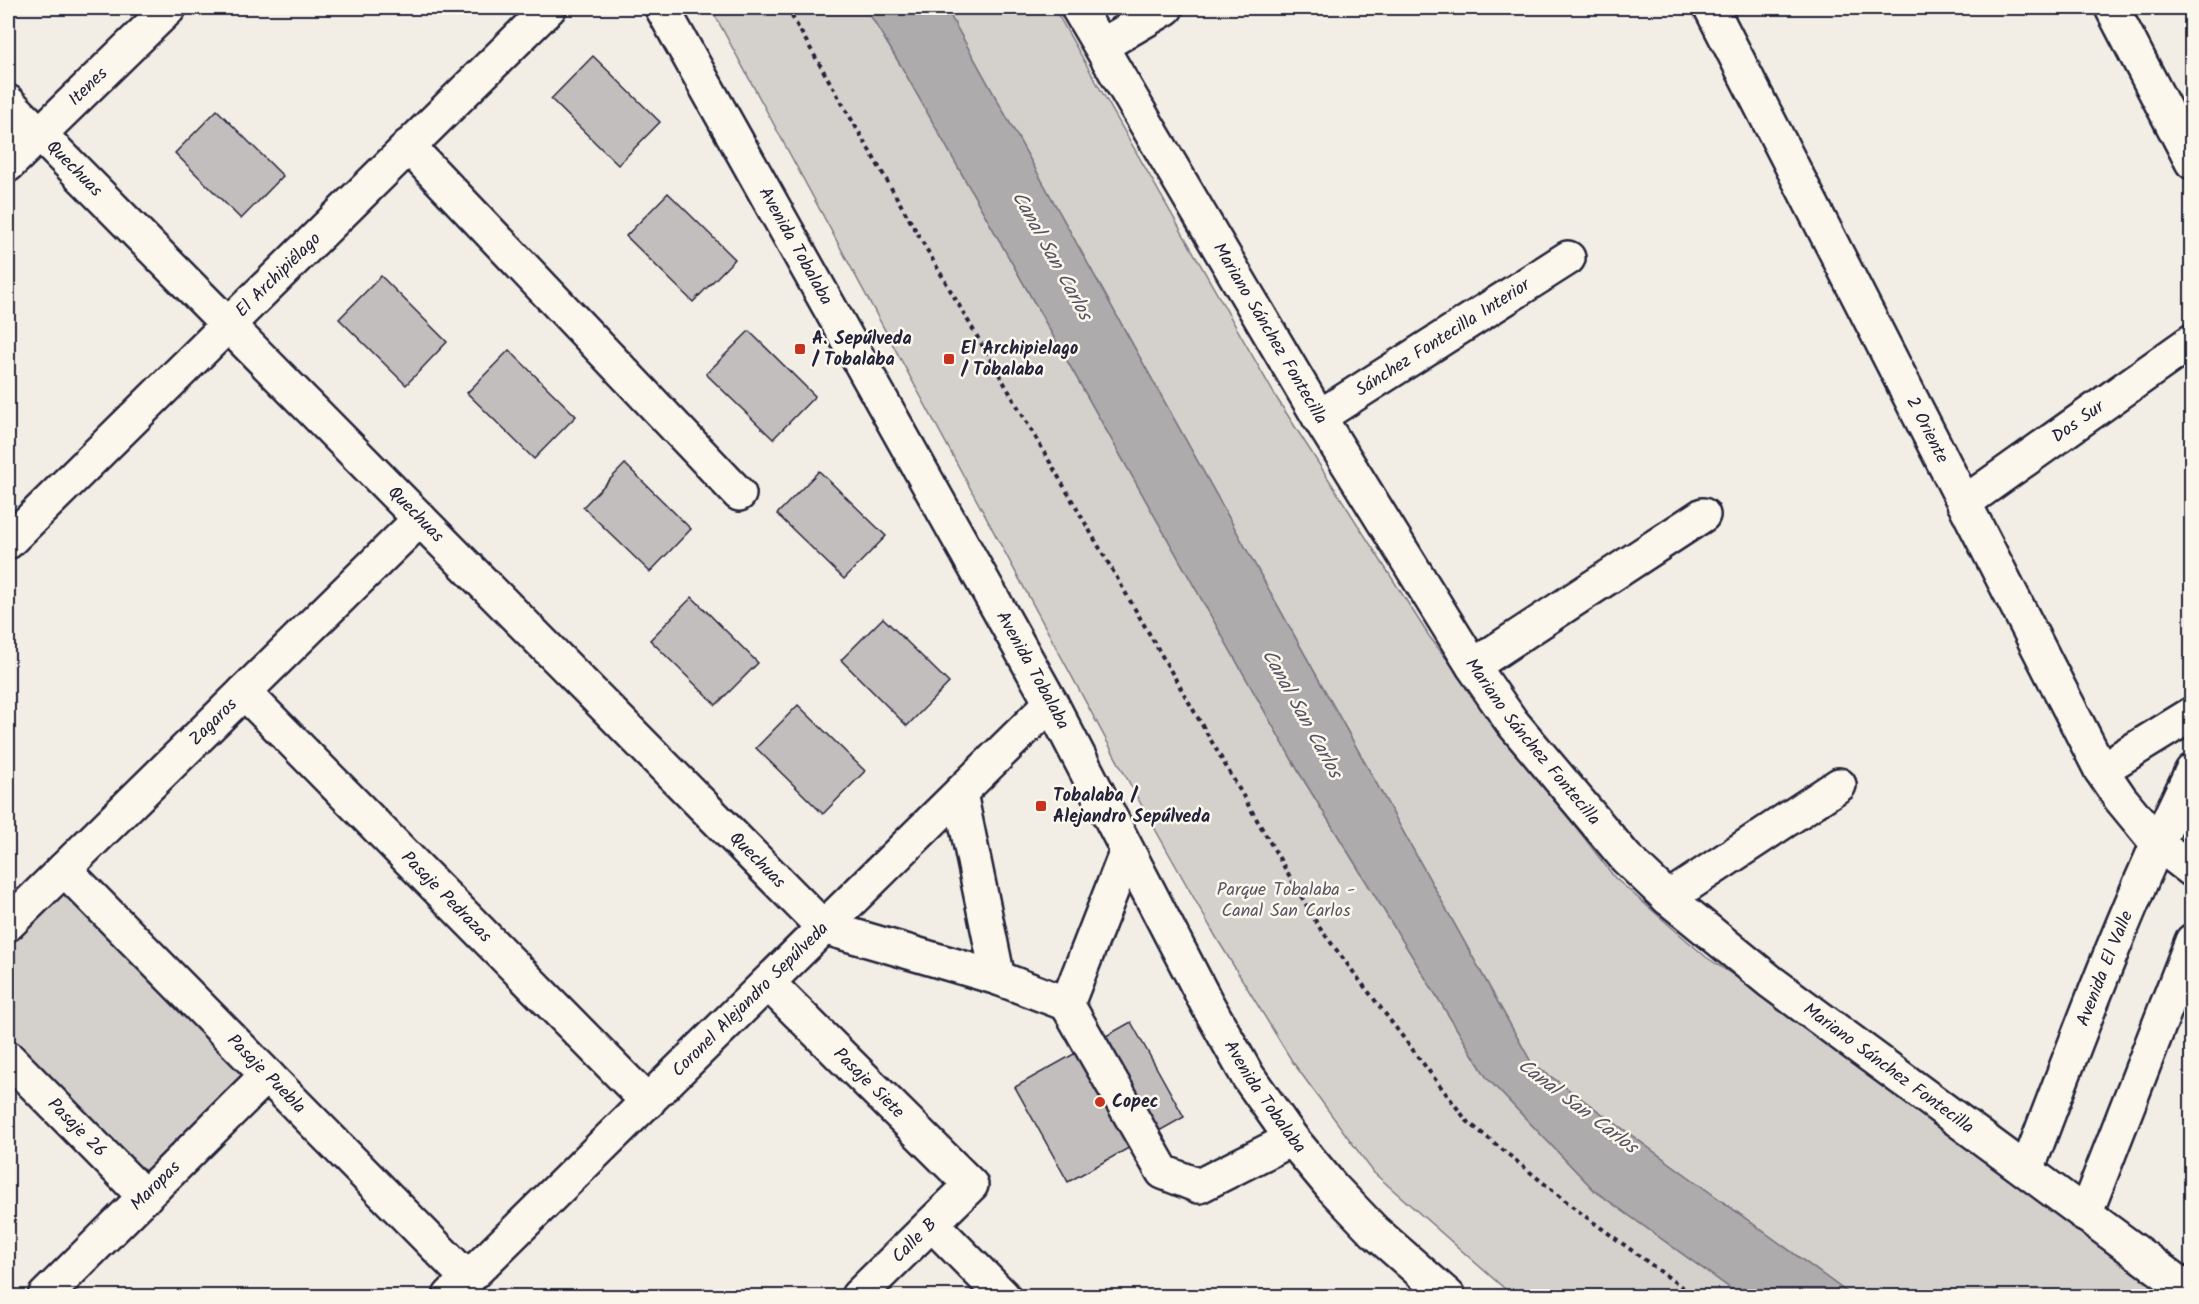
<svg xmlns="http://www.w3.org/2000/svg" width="2199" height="1304" font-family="Kalam,sans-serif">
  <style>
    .green { fill: #d4d1cc; stroke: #7b7a84; stroke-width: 1.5 }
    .water { fill: #aeabad; stroke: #76747f; stroke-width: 1.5 }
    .building { fill: #c2bebe; stroke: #22223b; stroke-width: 1.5 }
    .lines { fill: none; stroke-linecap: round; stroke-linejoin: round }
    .minor-casing { stroke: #22223b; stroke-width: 38 }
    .major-casing { stroke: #22223b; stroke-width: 38 }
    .path { stroke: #22223b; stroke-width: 4; stroke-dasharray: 4.5 4.5; stroke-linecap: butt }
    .minor { stroke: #fbf7ec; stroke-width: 33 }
    .major { stroke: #fbf7ec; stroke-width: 33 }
    .poi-dot { fill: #c8321e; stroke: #fbf7ec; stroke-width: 2 }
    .labels { text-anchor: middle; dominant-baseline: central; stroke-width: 5; stroke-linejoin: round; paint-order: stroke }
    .street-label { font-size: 18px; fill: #22223b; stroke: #fbf7ec }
    .poi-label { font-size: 18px; font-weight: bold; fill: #22223b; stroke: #fbf7ec; text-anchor: start }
    .park-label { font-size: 18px; fill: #575766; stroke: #fbf7ec }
    .water-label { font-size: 20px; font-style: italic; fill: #535263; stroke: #fbf7ec }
  </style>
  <rect width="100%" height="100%" fill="#f2eee5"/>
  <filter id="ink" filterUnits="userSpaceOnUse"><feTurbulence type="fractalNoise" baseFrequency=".0167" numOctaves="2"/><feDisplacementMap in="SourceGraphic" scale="12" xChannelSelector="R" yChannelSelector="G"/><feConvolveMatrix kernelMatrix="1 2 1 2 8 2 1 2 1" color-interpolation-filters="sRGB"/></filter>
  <g filter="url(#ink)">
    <g class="green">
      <polygon points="711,8 866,8 901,66 1300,774 1487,1078 1595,1191 1741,1296 1513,1296 1374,1173 1292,1061 1216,937 1137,797"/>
      <polygon points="946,8 1054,8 1276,397 1429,636 1615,878 1706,957 1876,1070 2182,1296 1852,1296 1531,1062"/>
      <polygon points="66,887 249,1067 138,1178 8,1046 8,947"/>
    </g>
    <polygon class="water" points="866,8 946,8 1531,1062 1852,1296 1741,1296 1595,1191 1487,1078 1300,774 901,66"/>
    <g class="building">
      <polygon points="593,56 660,122 618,165 551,99"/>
      <polygon points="217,110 283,176 241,219 175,153"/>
      <polygon points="668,193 735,259 693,302 626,236"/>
      <polygon points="381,276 447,342 406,385 339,319"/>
      <polygon points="749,331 815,396 773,439 706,374"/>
      <polygon points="509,350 576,416 534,459 467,393"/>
      <polygon points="625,464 691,529 650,572 583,507"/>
      <polygon points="819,471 886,536 844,579 777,514"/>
      <polygon points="692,597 758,663 716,705 650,640"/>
      <polygon points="883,618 949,683 907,726 841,660"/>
      <polygon points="798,705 865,771 823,814 756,748"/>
      <polygon points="1131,1022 1184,1117 1068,1182 1015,1087"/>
    </g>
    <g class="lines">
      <g class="minor-casing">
        <g id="minor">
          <path id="s1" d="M 1078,8 L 1319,417 L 1473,666 L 1511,721 L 1626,858 L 1668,898 L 1771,982 L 2192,1293"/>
          <path id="s2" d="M 1711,8 L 2101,770 L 2120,798 L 2157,843 L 2192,870"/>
          <polyline points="2112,8 2192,162"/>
          <polyline points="1101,46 1166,8"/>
          <path id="s3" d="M 8,102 L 823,927 L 998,978 L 1067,1004 L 1163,1172 L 1199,1186 L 1292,1139"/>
          <polyline points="408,146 739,494"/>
          <path id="s4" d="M 8,165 L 169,8"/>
          <path id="s5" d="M 1319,417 L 1568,258"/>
          <path id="s6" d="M 1964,503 L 2192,341"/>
          <path id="s7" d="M 8,542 L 549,8"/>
          <polyline points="1473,666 1703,515"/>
          <path id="s8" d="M 244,692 L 648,1102"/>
          <polyline points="2101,770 2192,714"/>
          <polyline points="960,793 998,978"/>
          <path id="s9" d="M 64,869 L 468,1279"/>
          <polyline points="1668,898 1839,785"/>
          <path id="s10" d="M 8,924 L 420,519"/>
          <path id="s11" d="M 768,983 L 971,1185 L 858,1296"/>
          <polyline points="1067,1004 1127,851"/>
          <path id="s12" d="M 8,1058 L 145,1197"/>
          <path id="s13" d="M 2027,1170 C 2078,1036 2128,901 2192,771"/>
          <polyline points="2085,1215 2192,941"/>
          <polyline points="932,1224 1003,1296"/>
          <path id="s14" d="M 45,1296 L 267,1075"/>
          <path id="s15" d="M 450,1296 L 1051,703"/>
        </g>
      </g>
      <g class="major-casing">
        <g id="major">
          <path id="s16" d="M 662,8 L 1051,703 L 1206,1002 L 1247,1075 L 1292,1139 L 1332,1187 L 1374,1231 L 1448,1296"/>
        </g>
      </g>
      <polyline class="path" points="787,8 1319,927 1467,1121 1578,1211 1694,1296"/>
      <use href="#minor" class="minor"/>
      <use href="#major" class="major"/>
    </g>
  </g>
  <g class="poi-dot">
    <rect x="794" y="343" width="12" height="12" rx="3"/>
    <rect x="943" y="353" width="12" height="12" rx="3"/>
    <rect x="1035" y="800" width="12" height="12" rx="3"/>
    <circle cx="1100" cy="1102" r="6"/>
  </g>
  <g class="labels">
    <g class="street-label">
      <text stroke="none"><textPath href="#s4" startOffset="112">Itenes</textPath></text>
      <text stroke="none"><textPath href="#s3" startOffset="94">Quechuas</textPath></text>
      <text stroke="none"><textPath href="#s16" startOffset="273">Avenida Tobalaba</textPath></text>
      <text stroke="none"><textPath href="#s7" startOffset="380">El Archipiélago</textPath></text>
      <text stroke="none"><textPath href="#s1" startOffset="378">Mariano Sánchez Fontecilla</textPath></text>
      <text stroke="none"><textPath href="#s5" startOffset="147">Sánchez Fontecilla Interior</textPath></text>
      <text stroke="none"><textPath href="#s6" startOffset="140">Dos Sur</textPath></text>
      <text stroke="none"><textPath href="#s2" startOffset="474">2 Oriente</textPath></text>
      <text stroke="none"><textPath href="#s3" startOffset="580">Quechuas</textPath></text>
      <text stroke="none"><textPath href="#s16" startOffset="759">Avenida Tobalaba</textPath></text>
      <text stroke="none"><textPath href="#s10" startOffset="288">Zagaros</textPath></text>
      <text stroke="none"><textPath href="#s1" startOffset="864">Mariano Sánchez Fontecilla</textPath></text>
      <text stroke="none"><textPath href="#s3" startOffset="1066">Quechuas</textPath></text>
      <text stroke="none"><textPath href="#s8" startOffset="288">Pasaje Pedrazas</textPath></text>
      <text stroke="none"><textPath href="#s13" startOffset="216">Avenida El Valle</textPath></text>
      <text stroke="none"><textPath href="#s15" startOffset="422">Coronel Alejandro Sepúlveda</textPath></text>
      <text stroke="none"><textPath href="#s1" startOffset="1350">Mariano Sánchez Fontecilla</textPath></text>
      <text stroke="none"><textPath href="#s9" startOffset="288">Pasaje Puebla</textPath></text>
      <text stroke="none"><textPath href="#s11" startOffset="142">Pasaje Siete</textPath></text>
      <text stroke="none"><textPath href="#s16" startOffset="1245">Avenida Tobalaba</textPath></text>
      <text stroke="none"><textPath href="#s12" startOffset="98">Pasaje 26</textPath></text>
      <text stroke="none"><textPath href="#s14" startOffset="156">Maropas</textPath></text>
      <text transform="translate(915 1241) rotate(-45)">Calle B</text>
    </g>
    <g class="poi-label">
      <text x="812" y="339">A. Sepúlveda<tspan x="812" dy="21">/ Tobalaba</tspan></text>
      <text x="961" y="349">El Archipielago<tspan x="961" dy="21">/ Tobalaba</tspan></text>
      <text x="1053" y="796">Tobalaba /<tspan x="1053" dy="21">Alejandro Sepúlveda</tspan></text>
      <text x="1112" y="1102">Copec</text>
    </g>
    <g class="park-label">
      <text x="1286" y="890">Parque Tobalaba -<tspan x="1286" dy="21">Canal San Carlos</tspan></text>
    </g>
    <g class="water-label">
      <text transform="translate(1051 256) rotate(61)">Canal San Carlos</text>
      <text transform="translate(1301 714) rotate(61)">Canal San Carlos</text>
      <text transform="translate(1577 1107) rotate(37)">Canal San Carlos</text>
    </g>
  </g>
  <rect width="2199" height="1304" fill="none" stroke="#fbf7ec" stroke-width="30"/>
  <rect x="15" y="15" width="2169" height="1274" fill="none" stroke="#22223b" stroke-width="2" filter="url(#ink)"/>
</svg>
